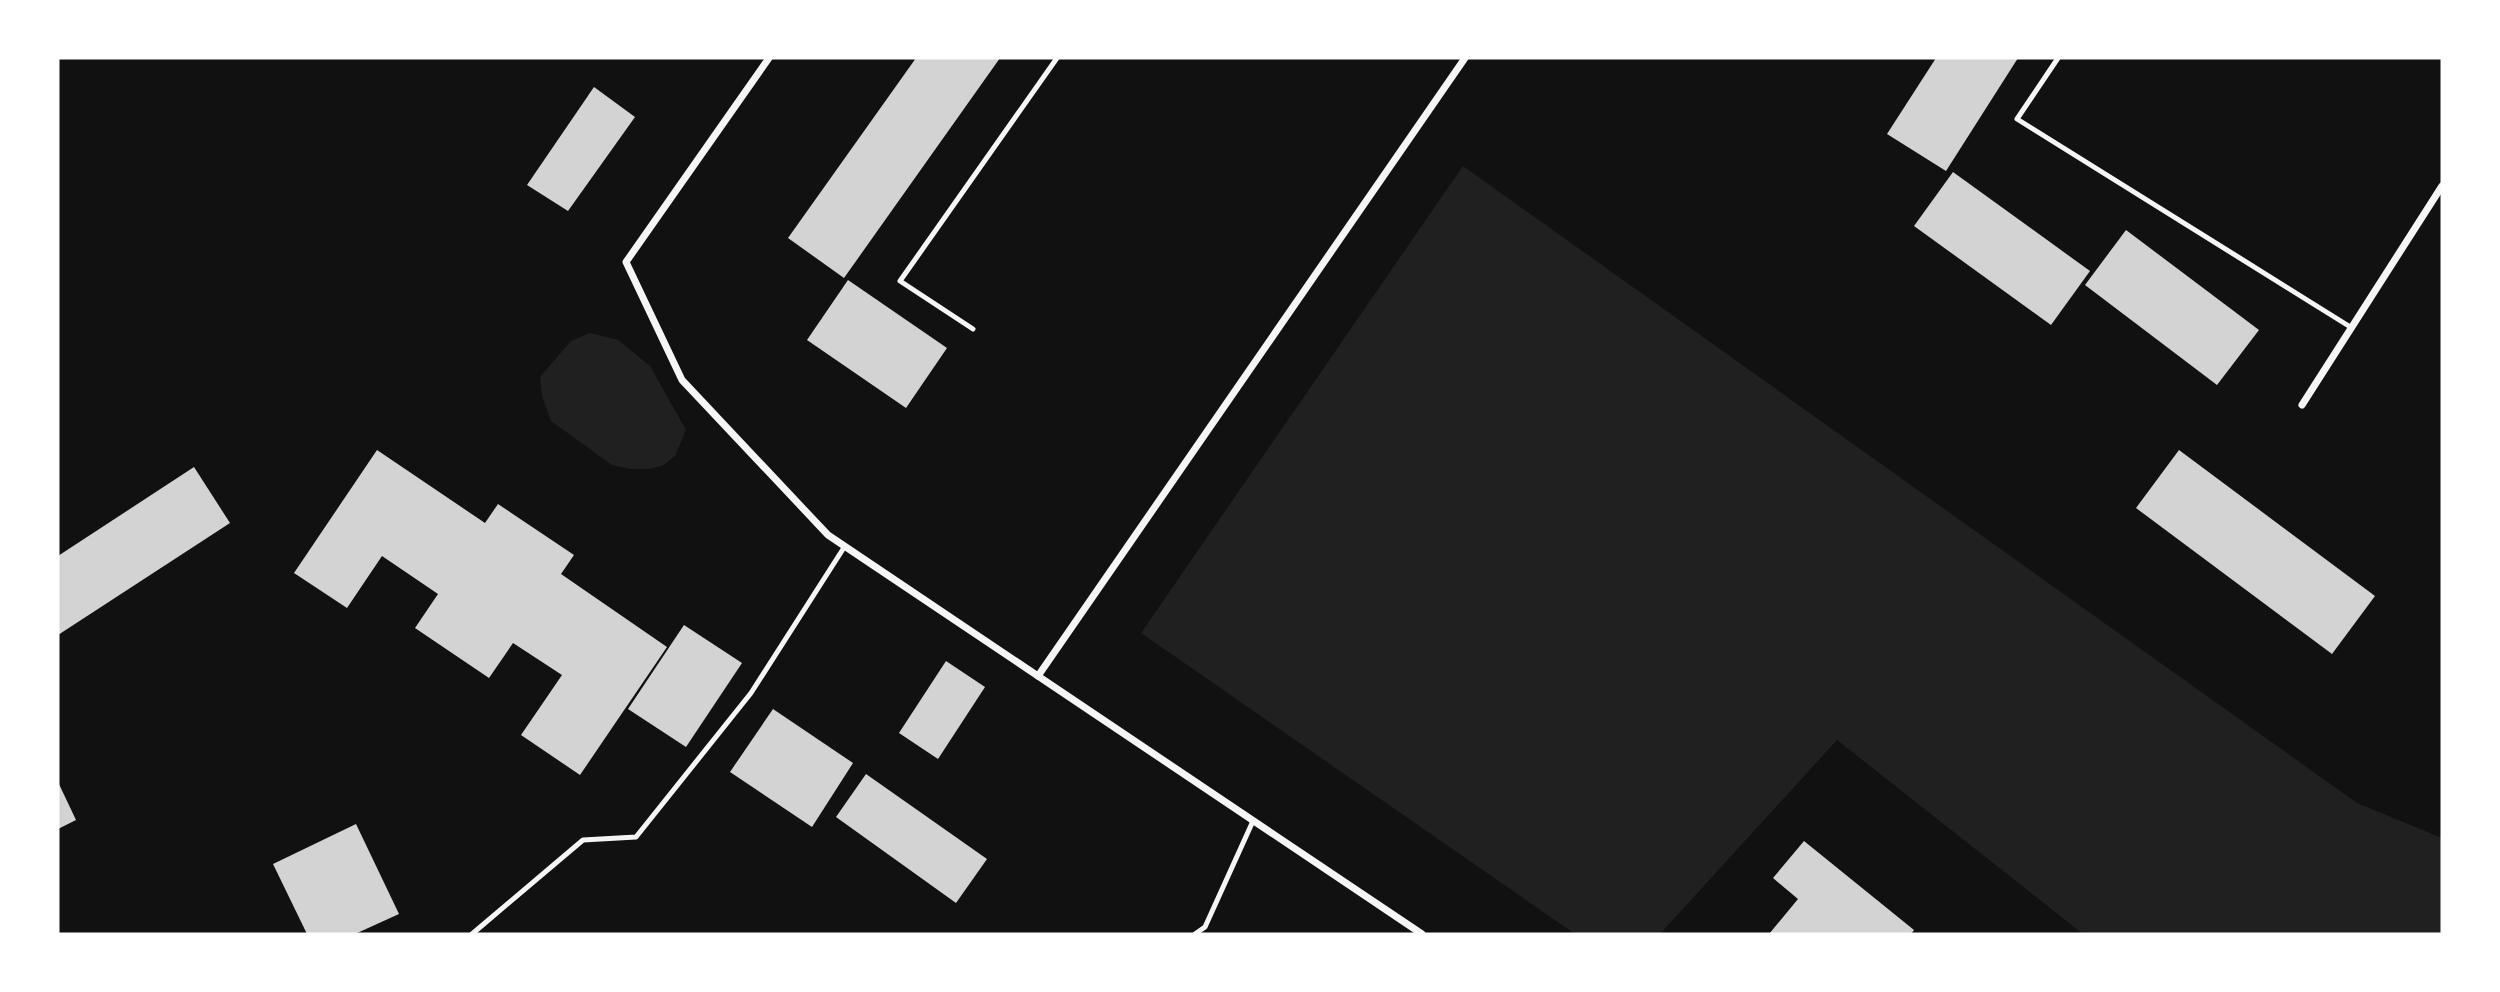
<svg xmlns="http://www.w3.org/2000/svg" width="2500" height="992" font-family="Rubik,sans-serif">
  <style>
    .green { fill: #202020 }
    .building { fill: #d3d3d3 }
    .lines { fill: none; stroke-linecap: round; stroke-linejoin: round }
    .service { stroke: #f5f5f5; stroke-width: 5 }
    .minor { stroke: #f5f5f5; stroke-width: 7 }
  </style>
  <rect width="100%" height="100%" fill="#111"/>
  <g class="green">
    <polygon points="1463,166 2357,803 2442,838 2442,934 2083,934 1837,740 1660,934 1575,934 1141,633"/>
    <polygon points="590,333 618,340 650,366 686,430 675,456 662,466 649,469 630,469 612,465 551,421 542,396 540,377 571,341"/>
  </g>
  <g class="building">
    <polygon points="916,58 1000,58 844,278 788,238"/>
    <polygon points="1936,58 2018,58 1946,171 1887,134"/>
    <polygon points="594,87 635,117 568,211 527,185"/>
    <polygon points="1953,172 2090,271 2051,325 1914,226"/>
    <polygon points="2126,230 2259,330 2217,385 2085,285"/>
    <polygon points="848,280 947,348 906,408 807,340"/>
    <polygon points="377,450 485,523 498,504 574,555 561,574 667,647 580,775 521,735 562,675 513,643 489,678 415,628 438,594 382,556 347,608 294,573"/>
    <polygon points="2179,450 2375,596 2332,654 2136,508"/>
    <polygon points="194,467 230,523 58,635 58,556"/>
    <polygon points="684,625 742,663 686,747 628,709"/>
    <polygon points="946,661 985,687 938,759 899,733"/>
    <polygon points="773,709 853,763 812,827 730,772"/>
    <polygon points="866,774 987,859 956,903 836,817"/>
    <polygon points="58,782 76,820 58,829"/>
    <polygon points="356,824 399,914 355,934 307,934 273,864"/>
    <polygon points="1804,841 1914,930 1911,934 1769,934 1798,899 1773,878"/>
  </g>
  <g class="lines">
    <g class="service">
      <polyline points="2058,58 2017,119 2352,328"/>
      <polyline points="973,329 900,281 1057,58"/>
      <polyline points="472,934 583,840 636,837 751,693 845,546"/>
      <polyline points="1195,934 1205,927 1253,821"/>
    </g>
    <g class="minor">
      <polyline points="769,58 626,262 682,380 828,535 1422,934"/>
      <polyline points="2302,405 2442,186"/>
      <polyline points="1038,676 1465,58"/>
    </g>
  </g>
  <rect width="2500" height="992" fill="none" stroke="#ffffff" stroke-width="119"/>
</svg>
